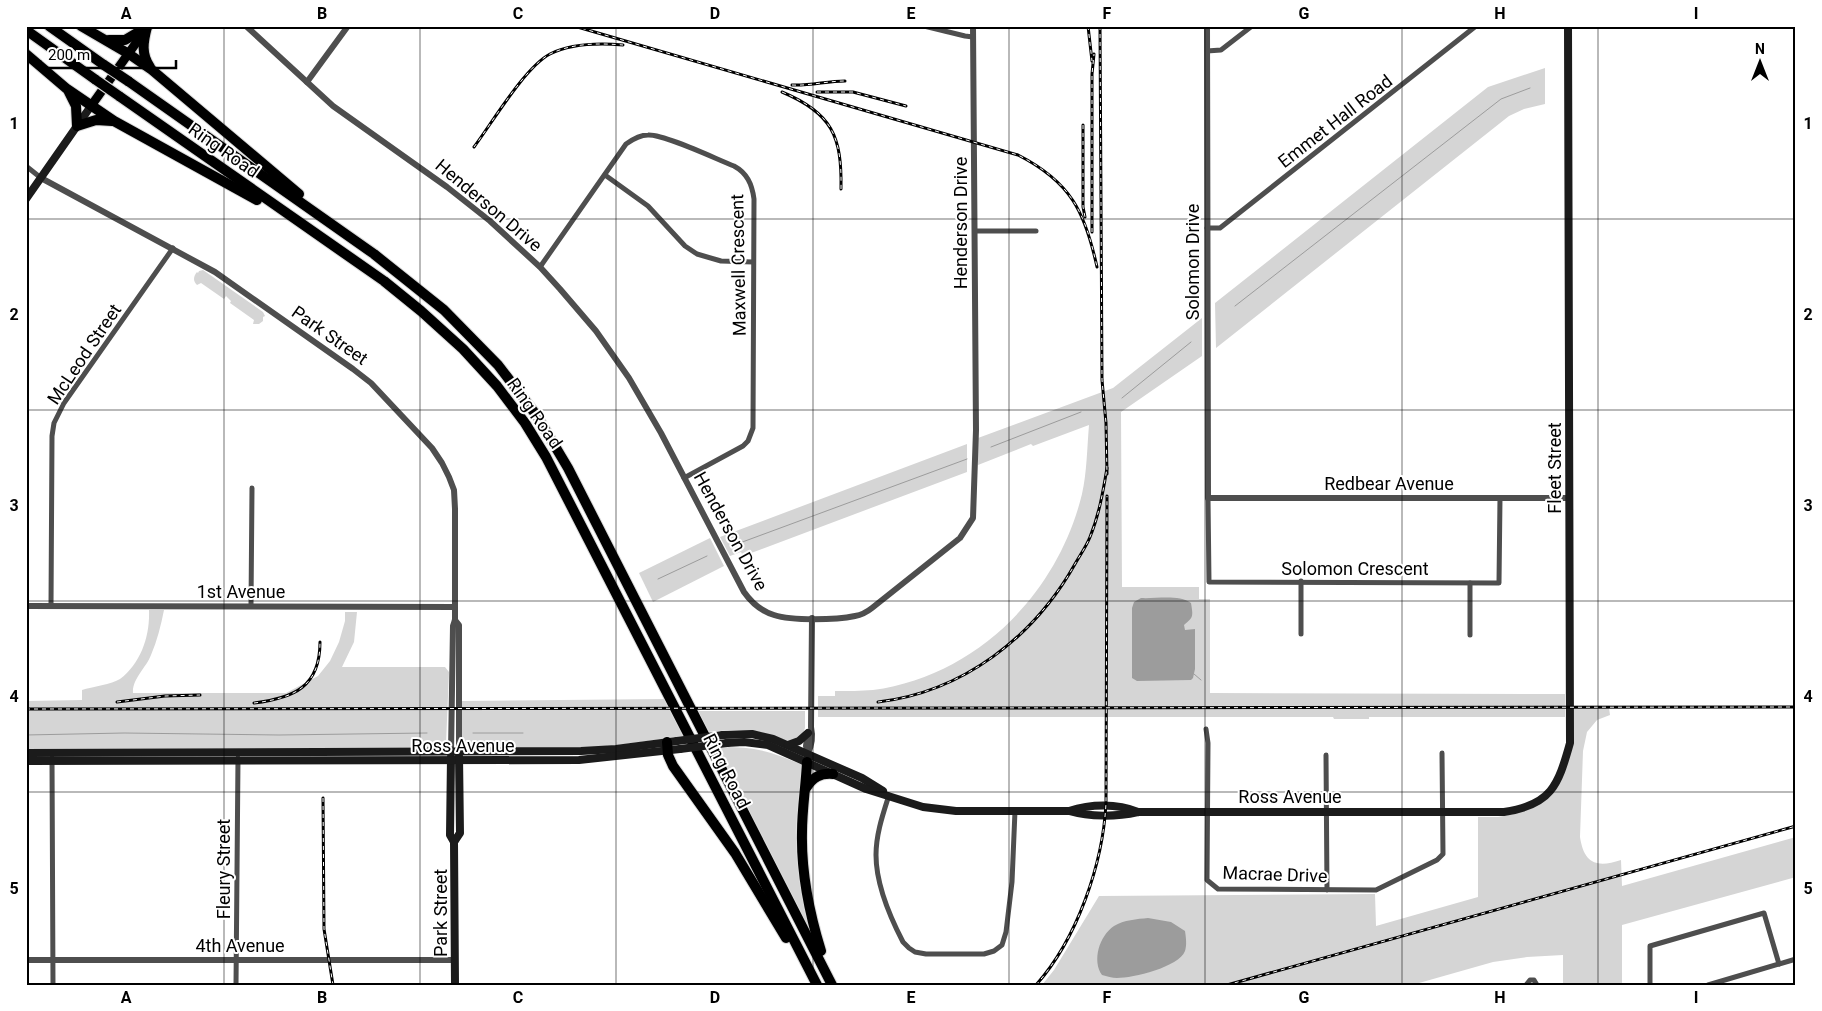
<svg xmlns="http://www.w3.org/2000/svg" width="1822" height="1011" font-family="Roboto,sans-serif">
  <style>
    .green { fill: #d5d5d5 }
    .water { fill: #9c9c9c }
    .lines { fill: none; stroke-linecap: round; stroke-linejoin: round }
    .stream { stroke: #9c9c9c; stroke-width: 1 }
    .primary-casing { stroke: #dbdbdb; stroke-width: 11 }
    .motorway-casing { stroke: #dbdbdb; stroke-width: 12 }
    .minor { stroke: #4e4e4e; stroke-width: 5 }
    .tertiary { stroke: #4e4e4e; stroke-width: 6 }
    .secondary { stroke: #1b1b1b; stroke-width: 8 }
    .primary { stroke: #000; stroke-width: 9 }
    .motorway { stroke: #000; stroke-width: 10 }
    .rail-casing { stroke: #000; stroke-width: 3 }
    .rail { stroke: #fff; stroke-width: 1; stroke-dasharray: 4; stroke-linecap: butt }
    .motorway-bridge-casing { stroke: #dbdbdb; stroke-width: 12; stroke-linecap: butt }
    .secondary-bridge { stroke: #1b1b1b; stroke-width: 8 }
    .motorway-bridge { stroke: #000; stroke-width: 10 }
    .grid { fill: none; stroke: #000; stroke-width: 1; stroke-opacity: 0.55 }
    .labels { text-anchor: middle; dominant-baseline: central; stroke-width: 4; stroke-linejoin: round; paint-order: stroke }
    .street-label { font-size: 18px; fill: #000; stroke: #fff }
    .neatline { fill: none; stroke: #000; stroke-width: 2 }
    .grid-label { font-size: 16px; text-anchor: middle; font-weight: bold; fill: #000 }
  </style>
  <rect width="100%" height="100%" fill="#fff"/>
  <g class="green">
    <polygon points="1545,68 1545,104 1524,109 1509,116 1216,348 1215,303 1488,87"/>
    <path d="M 203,270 L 263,312 L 265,316 L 263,317 L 263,321 L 259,324 L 253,324 L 254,320 L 230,303 L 231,301 L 226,296 L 224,299 L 201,283 L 197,285 C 193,281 193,277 197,272 L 198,273 L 199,271 Z"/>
    <path d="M 1202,318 L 1202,356 L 1121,412 L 1122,587 L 1199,587 L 1199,599 L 1210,599 L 1210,693 L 1565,694 L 1565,717 L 1369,717 L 1369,719 L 1334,719 L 1333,717 L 818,717 L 818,696 L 835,696 L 835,691 C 848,691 861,691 873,690 C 977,676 1058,593 1082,494 C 1087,472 1087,448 1089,425 L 1033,446 L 1031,444 L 978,465 L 978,438 L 1113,388 Z"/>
    <polygon points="967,444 967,472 743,556 741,552 730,556 720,537"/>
    <polygon points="710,538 724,566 653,602 639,573"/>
    <path d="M 149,610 L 164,610 C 161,625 157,641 151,655 C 146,668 132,679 133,693 L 286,693 L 318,676 L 330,661 L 339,642 L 345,621 L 345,612 L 357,612 L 354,642 L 342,667 L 445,667 L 449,672 L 446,744 L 441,749 L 26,749 L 26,701 L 82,700 L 82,690 C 92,687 112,684 120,679 C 141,663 150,636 149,610 Z"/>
    <polygon points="665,699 684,736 618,745 568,749 467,748 462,742 462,701"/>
    <path d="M 1572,708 L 1609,708 L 1610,715 L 1597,720 L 1587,732 L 1583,751 L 1580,837 C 1584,864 1597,868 1621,860 L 1622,886 L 1796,837 L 1796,877 L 1622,925 L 1622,985 L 1563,985 L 1563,955 L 1527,957 L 1493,962 L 1412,985 L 1042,985 L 1054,970 L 1099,896 L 1375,894 L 1376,926 L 1478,897 L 1478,817 L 1498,817 L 1514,814 L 1531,807 L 1560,778 Z"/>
    <path d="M 697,711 L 805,711 L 805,728 L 802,736 L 790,742 C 759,730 740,728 708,732 Z"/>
    <path d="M 729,747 C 761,748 774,753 803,765 C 801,785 798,806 796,827 C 795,854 801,900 810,926 L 806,926 L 715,749 Z"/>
  </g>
  <g class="water">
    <path d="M 1141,598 C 1155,599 1179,594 1191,603 C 1193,616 1194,617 1184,625 L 1185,630 L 1195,629 L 1195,669 L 1193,678 L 1191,680 L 1137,681 L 1132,678 L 1132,608 L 1134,602 Z"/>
    <path d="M 1148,918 L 1171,922 L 1185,931 C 1186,938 1187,945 1185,951 C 1179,967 1133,978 1117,978 C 1112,978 1107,976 1102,975 C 1092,961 1099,936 1114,926 C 1124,920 1137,919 1148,918 Z"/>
  </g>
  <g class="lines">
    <g class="stream">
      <polyline points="1235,306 1501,99 1530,88"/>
      <polyline points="1122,398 1191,342"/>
      <polyline points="991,447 1081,412"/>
      <polyline points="737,544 967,459"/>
      <polyline points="658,579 707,556"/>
      <polyline points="1194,674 1201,680"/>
      <polyline points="473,733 523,733"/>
      <polyline points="26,735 124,733 279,735 427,733"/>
    </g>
    <g class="primary-casing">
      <polyline id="primary" points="91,106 146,29"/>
    </g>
    <g class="motorway-casing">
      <g id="motorway">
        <polyline points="49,26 104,65"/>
        <polyline points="81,26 129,54 152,70 299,194"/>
        <path d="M 147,27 C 143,42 141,54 150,67"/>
        <polyline points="26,30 96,80"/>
        <polyline points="109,40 125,40 147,27"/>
        <polyline points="26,54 67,89 114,121 257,200"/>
        <polyline points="128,81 374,254 444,310 498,365 537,416 568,468 832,985"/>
        <polyline points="69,92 76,106 77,126 96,120 112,121"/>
        <polyline points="119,96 384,281 421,311 463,349 497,386 525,423 546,457 817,985"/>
        <polyline points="667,742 668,755 673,766 735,853 786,938"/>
        <path d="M 807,762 C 806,785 802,809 802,832 C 801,873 809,912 821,951"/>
        <path d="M 806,788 C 813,777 820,773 833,774"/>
      </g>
    </g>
    <g class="minor">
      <polyline points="924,26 965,36 973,37"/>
      <polyline points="1207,51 1221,50 1252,26"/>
      <polyline points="26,166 41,178"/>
      <polyline points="605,175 648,206 685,246 697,254 721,261 753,262"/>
      <polyline points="1207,228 1220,228 1476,26"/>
      <polyline points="975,231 1036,231"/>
      <path d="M 540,267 L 626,144 C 633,139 640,135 648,135 C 664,134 716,159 734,166 C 747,173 752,184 754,199 L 753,428 L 748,441 L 743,446 L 684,478"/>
      <polyline points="1208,498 1209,582 1499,583 1500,498"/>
      <polyline points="1301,581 1301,634"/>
      <polyline points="1470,583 1470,635"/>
      <polyline points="51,606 52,436 54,423 64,403 173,248"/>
      <polyline points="251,606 252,488"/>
      <polyline points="1206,729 1208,743 1207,880 1218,889 1376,890 1437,860 1443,854 1442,753"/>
      <polyline points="1326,755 1327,890"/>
      <polyline points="52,758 53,985"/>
      <path d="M 889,795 C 883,814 876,834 876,855 C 876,884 890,917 903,942 L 909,948 L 915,952 L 926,954 L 984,954 L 994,951 L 1002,945 L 1006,932 L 1012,882 L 1015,811"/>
      <polyline points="236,985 238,758"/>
      <polyline points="1526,985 1530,980 1534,980 1537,985"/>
      <polyline points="1650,985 1650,946 1764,913 1779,964"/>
      <polyline points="1708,985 1796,959"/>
    </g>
    <g class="tertiary">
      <path d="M 246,26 L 333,106 L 447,187 L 490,221 L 540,267 L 560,289 L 596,331 L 629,378 L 661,433 L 744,592 C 751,602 761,611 774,615 C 792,621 836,620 855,616 C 861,615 867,612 872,608 L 960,538 L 973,518 L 976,430 L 973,26"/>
      <polyline points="1207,26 1208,498 1569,498"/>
      <polyline points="307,82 348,26"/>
      <polyline points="41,178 215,272 353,369 371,383 432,448 442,463 449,477 454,490 455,509 455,620 453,626 451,752"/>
      <polyline points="26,606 455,607"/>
      <polyline points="455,620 459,625 459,752"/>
      <path d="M 808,753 C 812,745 813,736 811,727 L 812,618"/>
      <polyline points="808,754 806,746 808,732"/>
      <polyline points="26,960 455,960"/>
    </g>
    <g class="secondary">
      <polyline points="26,199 91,106"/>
      <polyline points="723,735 752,734 773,739 862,778 883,791"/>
      <path d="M 727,743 L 744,742 L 768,745 L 866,789 L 923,807 L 956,811 L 1069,811 C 1090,817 1116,817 1138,812 L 1504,812 C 1551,805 1558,786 1570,743 L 1568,26"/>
      <polyline points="788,745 799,741 808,733"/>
      <polyline points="26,753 581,751 616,749 677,741"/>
      <polyline points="451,757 450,835 454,842"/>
      <polyline points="26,761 579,760 680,749"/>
      <path d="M 1069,811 C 1090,804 1117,803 1138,812"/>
      <polyline points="455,985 454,842 460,833 459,756"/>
    </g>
    <use href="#primary" class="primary"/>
    <use href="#motorway" class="motorway"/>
    <g class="rail-casing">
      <g id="rail">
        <path d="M 574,26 L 1018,155 C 1071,182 1085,212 1097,267"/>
        <polyline points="1088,26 1092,61"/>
        <polyline points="1100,26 1102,380 1106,423 1107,474"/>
        <path d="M 792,85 C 810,86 827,81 845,81"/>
        <path d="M 782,92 C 832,113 842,136 841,189"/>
        <polyline points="817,92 853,92 906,106"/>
        <polyline points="1083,125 1083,207 1085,217"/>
        <path d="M 474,147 C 492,123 525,67 550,54 C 572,43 599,43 623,45"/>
        <polyline points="1092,232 1092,74 1094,54"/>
        <polyline points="117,702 165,696 200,695"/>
        <path d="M 878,702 C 963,692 1034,637 1075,564 C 1080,555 1086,547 1090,537 C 1099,515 1103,492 1107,468"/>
        <path d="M 254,703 C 294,698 320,687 320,642"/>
        <polyline points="26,709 1796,707"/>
        <polyline points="323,798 324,929 333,985"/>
        <path d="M 1036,985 C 1077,939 1103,864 1106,803 L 1107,496"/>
        <polyline points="1227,985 1796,826"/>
      </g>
    </g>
    <use href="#rail" class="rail"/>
    <g class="motorway-bridge-casing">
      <g id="motorway-bridge">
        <polyline points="104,65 128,81"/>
        <polyline points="96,80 119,96"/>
      </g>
    </g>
    <g class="secondary-bridge">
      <polyline points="677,741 723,735"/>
      <polyline points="680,749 727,743"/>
    </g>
    <use href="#motorway-bridge" class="motorway-bridge"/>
  </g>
  <path class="grid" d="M 224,26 L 224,985M 420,26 L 420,985M 616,26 L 616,985M 813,26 L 813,985M 1009,26 L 1009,985M 1205,26 L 1205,985M 1402,26 L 1402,985M 1598,26 L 1598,985M 26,219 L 1796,219M 26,410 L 1796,410M 26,601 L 1796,601M 26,792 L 1796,792"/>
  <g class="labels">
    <g class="street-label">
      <text transform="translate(1335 121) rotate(-38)">Emmet Hall Road</text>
      <text transform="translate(224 150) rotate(35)">Ring Road</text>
      <text transform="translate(489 205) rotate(40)">Henderson Drive</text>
      <text transform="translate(960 223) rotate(-90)">Henderson Drive</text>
      <text transform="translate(1192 262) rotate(-90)">Solomon Drive</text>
      <text transform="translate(738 265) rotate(-91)">Maxwell Crescent</text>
      <text transform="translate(330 335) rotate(35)">Park Street</text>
      <text transform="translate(84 354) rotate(-56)">McLeod Street</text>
      <text transform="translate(535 413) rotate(55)">Ring Road</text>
      <text transform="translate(1554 468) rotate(-90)">Fleet Street</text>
      <text x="1389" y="483">Redbear Avenue</text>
      <text transform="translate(731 531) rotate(61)">Henderson Drive</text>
      <text x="1355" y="568">Solomon Crescent</text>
      <text x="241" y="591">1st Avenue</text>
      <text x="463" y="745">Ross Avenue</text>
      <text transform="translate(727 771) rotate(63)">Ring Road</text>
      <text x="1290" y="796">Ross Avenue</text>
      <text transform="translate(223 869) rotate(-90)">Fleury Street</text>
      <text transform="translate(1275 874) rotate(2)">Macrae Drive</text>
      <text transform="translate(440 913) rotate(-90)">Park Street</text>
      <text x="240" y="945">4th Avenue</text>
    </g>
  </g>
  <rect width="1822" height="1011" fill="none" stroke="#ffffff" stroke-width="55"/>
  <g transform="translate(1760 62)" stroke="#ffffff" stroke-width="4" paint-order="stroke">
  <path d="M0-4L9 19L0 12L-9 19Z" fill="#000000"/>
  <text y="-8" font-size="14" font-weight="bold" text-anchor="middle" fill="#000000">N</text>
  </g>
  <path d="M40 60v8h136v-8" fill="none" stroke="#000000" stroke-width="2.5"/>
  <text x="48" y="60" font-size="15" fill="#000000" stroke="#ffffff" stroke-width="4" paint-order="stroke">200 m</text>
  <rect x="28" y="28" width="1766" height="956" class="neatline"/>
  <g class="grid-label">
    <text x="126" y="19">A</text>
    <text x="322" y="19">B</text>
    <text x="518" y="19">C</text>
    <text x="715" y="19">D</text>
    <text x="911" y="19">E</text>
    <text x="1107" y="19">F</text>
    <text x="1304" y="19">G</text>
    <text x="1500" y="19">H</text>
    <text x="1696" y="19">I</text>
    <text x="14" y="129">1</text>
    <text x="1808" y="129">1</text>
    <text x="14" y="320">2</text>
    <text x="1808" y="320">2</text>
    <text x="14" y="511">3</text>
    <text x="1808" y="511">3</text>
    <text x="14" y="702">4</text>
    <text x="1808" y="702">4</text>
    <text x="14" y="894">5</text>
    <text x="1808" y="894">5</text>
    <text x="126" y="1003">A</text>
    <text x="322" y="1003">B</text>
    <text x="518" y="1003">C</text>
    <text x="715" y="1003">D</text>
    <text x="911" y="1003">E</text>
    <text x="1107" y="1003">F</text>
    <text x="1304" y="1003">G</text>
    <text x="1500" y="1003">H</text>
    <text x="1696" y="1003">I</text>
  </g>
</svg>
